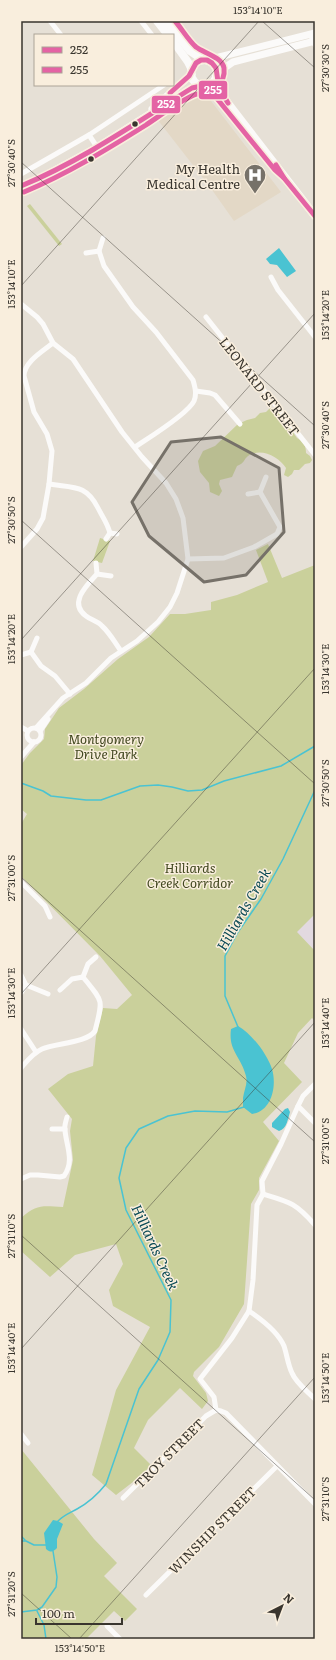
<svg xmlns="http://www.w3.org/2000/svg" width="336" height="1660" font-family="Literata,serif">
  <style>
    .built { fill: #e3d8c6 }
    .education { fill: #e2d9e0 }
    .green { fill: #cad09b }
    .water { fill: #4ac3d2 }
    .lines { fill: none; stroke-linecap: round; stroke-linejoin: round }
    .stream { stroke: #4ac3d2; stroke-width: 1.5 }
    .minor { stroke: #fbfaf9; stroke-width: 5 }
    .secondary { stroke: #fbfaf9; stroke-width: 7 }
    .primary { stroke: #fbfaf9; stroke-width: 8 }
    .bus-1-casing { stroke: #f9eedd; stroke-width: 8 }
    .bus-2-casing { stroke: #f9eedd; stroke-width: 8 }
    .bus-1 { stroke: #e463a4; stroke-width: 5 }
    .bus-2 { stroke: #e463a4; stroke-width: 5 }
    .marked { fill: #767169; fill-opacity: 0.2; stroke: #767169; stroke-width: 3; stroke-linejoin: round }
    .ticks { fill: none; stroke: #39352e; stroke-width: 1; stroke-opacity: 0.45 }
    .bus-dot { fill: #39352e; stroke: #f9eedd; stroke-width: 1.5 }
    .labels { text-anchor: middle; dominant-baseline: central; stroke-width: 3; stroke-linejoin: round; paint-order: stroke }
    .poi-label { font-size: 13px; fill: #39352e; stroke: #f9eedd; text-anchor: end }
    .street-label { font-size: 13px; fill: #39352e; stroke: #f9eedd }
    .park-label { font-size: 13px; font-style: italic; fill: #41471f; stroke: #f9eedd }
    .water-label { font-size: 14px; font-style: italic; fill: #094954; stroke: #f9eedd }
    .line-badge { stroke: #f9eedd; stroke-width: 1.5 }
    .badge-label { font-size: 11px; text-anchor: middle; font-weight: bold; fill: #fff }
    .neatline { fill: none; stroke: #39352e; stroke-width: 1.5 }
    .ticks-label { font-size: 10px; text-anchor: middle; fill: #39352e }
  </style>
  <rect width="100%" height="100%" fill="#e6e0d6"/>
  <polygon class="built" points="194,94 208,97 281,192 234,221 210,187 157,119"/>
  <polygon class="education" points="315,914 315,951 296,932"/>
  <g class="green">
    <polygon points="30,204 62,244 59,246 27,206"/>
    <path d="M 270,408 L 277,410 L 297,438 C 304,442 306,446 306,453 L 310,456 L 312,460 L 310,463 L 305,464 L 299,470 L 294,470 L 292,474 L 288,477 L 284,475 L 286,468 C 279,457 261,447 248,456 C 243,460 245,463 237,466 L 232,477 L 220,480 L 219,484 L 222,491 L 219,496 L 210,492 L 209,483 L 200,472 L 198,461 L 203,451 L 215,446 L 238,424 L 247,420 L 255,418 L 260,413 L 266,412 Z"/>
    <polygon points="100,538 110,541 102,563 93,561"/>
    <path d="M 268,544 L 282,578 L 315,565 L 315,914 L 297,932 L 315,951 L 315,1021 L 312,1018 L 298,1033 L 284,1063 L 302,1082 L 263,1122 L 279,1141 L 259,1178 L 259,1190 L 251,1204 L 244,1304 L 219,1347 L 194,1372 L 193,1376 L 206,1393 L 208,1401 L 202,1409 L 180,1388 L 148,1420 L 134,1448 L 151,1465 L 142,1475 L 116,1495 L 92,1475 L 116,1390 L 150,1327 L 113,1306 L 109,1290 L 123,1264 L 116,1244 L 75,1255 L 50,1277 L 21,1251 L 21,1218 C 37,1204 42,1206 63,1207 L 73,1160 L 70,1131 L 72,1119 L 48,1089 L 68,1074 L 93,1066 L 96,1036 L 103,1008 L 117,1009 L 132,995 L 100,956 L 21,876 L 21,824 L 27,814 L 21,809 L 21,765 L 30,753 L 44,739 L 45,729 L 59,708 L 84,689 L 118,659 L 149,637 L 170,614 L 185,614 L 211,610 L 211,602 L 237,595 L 268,582 L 256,550 Z"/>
    <polygon points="21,1449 94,1539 117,1563 104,1576 137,1609 125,1621 114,1611 86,1639 21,1639"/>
  </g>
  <g class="water">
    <polygon points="279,248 296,271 287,277 277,265 270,264 266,259"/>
    <path d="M 238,1026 C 252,1034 267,1054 272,1069 C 277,1086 272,1111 252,1114 L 243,1107 C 243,1104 243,1101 243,1098 C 244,1090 248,1084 246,1076 C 241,1056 228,1051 231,1029 Z"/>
    <path d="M 288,1108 L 290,1112 C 288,1118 287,1129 279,1131 L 272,1127 L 272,1123 L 285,1109 Z"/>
    <path d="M 53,1520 L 58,1521 L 63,1524 L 57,1539 L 57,1548 C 53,1552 51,1553 46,1549 L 44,1533 Z"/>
  </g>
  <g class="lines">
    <g class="stream">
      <polyline points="21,783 43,791 51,796 86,800 101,800 140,786 158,785 172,787 188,791 202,790 224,781 281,766 315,746"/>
      <polyline points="238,1027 225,996 225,956 238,932 261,899 283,859 315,790"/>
      <path d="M 58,1521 C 64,1515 70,1513 77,1509 C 88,1503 98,1494 106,1484 L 139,1389 L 158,1360 L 170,1332 L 171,1300 L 126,1210 L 119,1178 L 126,1148 L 139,1129 L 168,1116 L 195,1111 L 227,1112 L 244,1107"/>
      <polyline points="21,1536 25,1540"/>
      <polyline points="21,1541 26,1541 34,1545 46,1545"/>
      <polyline points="37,1611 44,1625 46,1639"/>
      <polyline points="21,1612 37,1610 42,1607 56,1587 57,1577 53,1551"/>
    </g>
    <g class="minor">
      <polyline points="50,21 61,35"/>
      <polyline points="141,21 152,35"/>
      <polyline points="310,34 315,45"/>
      <polyline points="89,135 97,147"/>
      <polyline points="21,174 89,135 164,85"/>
      <path d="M 103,238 L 99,251 L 104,266 L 133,307 L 156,332 L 193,380 C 195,387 197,394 194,401 C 188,414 147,439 135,447"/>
      <polyline points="86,253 99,251"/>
      <polyline points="271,277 278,290 315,337"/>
      <polyline points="21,304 37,317 43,324 53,343 73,359 122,432 142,457 166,483 176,499 183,518 188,559 177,593 170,607 158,622 137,641 111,658 86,683 63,698 36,728"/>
      <polyline points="206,317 315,455"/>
      <polyline points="196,391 210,393 215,395 240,424"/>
      <path d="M 49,484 C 73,488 86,484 98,508 C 103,518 107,522 110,533"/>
      <polyline points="248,494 260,492"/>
      <polyline points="106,539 110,533 117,534"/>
      <path d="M 21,547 L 37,529 L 43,518 L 49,484 L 52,451 L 47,434 L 34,412 L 24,376 C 24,362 43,351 53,343"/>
      <polyline points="188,559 224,558 254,547 277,534 280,527 260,492 266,477"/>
      <path d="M 96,563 L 97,574 C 87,585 68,603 86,616 C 91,620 98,621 102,626 C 110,633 115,643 121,651"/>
      <polyline points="97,574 111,576"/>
      <polyline points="37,638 31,652 41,666 55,676 70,694"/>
      <polyline points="21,655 31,652"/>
      <polyline points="21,727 28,731"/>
      <circle cx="34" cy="735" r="7"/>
      <polyline points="40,731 48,719"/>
      <polyline points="21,757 34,742"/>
      <polyline points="21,882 45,906 50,917"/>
      <polyline points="21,975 26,985 21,993"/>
      <polyline points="83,977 88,964 96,957"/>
      <polyline points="26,985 48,994"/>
      <polyline points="21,1029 36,1052"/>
      <path d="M 21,1068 C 27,1061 33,1053 42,1049 C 56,1043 87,1043 95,1031 C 103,999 104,1003 83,977 L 72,979 L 60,990"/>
      <polyline points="298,1106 315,1123"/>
      <polyline points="52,1129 65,1129"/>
      <path d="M 21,1179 L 30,1175 L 38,1175 L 60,1177 L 64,1176 C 75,1161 66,1145 65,1130 C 64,1126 66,1121 67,1117"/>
      <path d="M 263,1194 C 290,1202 296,1203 315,1225"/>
      <path d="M 249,1311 C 261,1319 278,1332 284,1346 C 287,1355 288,1365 292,1373 C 296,1383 307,1391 315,1399"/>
      <polyline points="216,1410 214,1397 200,1379 232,1338 249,1311 253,1280 257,1205 263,1194 262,1181 281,1144 298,1106 303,1096 315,1084"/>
      <polyline points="216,1410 221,1411 226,1413 315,1504"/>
      <polyline points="21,1434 28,1443"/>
      <polyline points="123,1498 206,1416 216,1410"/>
      <polyline points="146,1595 277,1466"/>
      <polyline points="107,1626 120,1639"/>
    </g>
    <g class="secondary">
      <polyline points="207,60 315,33"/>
      <polyline points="217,73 233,62 315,41"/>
      <polyline points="152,109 192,74"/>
      <polyline points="21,186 40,178 97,147 178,96 192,88 201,85"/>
    </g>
    <g class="primary">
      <polyline points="157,21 168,35"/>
      <polyline points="166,21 190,51 203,60"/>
      <polyline points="173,41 188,62 192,70"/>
      <circle cx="204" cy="73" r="13"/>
      <polyline points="216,77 219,89 227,102 315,216"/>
      <polyline points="206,85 227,110"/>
    </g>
    <g class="bus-1-casing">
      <g id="bus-1">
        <polyline points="170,93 189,76 196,63 201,60 207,60 212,63 216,68 219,88 228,103"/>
        <polyline points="276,165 284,178 315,216"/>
        <path d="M 21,186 C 81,161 136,123 192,88 L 206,85 L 275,170 L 284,178"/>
      </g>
    </g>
    <g class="bus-2-casing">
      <path id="bus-2" d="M 24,192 C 67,174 106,150 146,125 C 161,115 178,102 194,95 C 201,92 212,93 217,87 C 222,83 225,75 224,68 C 222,57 204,53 196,47 C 188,40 182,29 175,21"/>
    </g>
    <use href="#bus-1" class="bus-1"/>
    <use href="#bus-2" class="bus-2"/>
  </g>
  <path class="marked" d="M 221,437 L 279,468 L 284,532 L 246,575 L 204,582 L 149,536 L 132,502 L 171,442 Z"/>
  <path class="ticks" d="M 262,21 L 315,68M 21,162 L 315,426M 21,286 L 259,21M 21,520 L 315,784M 21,640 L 315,313M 21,877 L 315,1142M 21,994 L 315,668M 21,1235 L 315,1500M 21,1349 L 315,1022M 21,1593 L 72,1639M 79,1639 L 315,1377"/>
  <defs>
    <g id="hospital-pin" transform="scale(1.15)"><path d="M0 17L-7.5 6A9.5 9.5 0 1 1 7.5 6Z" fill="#767169" stroke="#f9eedd"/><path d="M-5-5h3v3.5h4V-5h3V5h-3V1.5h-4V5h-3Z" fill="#fff"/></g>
  </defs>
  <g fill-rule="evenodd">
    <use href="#hospital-pin" x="255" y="175"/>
  </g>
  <g class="bus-dot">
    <circle cx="135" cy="124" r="3.5"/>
    <circle cx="91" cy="159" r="3.5"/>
  </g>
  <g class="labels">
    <g class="poi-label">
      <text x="240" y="168">My Health<tspan x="240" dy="15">Medical Centre</tspan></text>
    </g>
    <g class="street-label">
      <text transform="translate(260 386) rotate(52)">LEONARD STREET</text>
      <text transform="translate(169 1453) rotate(-45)">TROY STREET</text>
      <text transform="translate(212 1530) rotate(-45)">WINSHIP STREET</text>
    </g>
    <g class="park-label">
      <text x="106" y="738">Montgomery<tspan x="106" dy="15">Drive Park</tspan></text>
      <text x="190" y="867">Hilliards<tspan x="190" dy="15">Creek Corridor</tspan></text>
    </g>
    <g class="water-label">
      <text transform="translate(243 909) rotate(-60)">Hilliards Creek</text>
      <text transform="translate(156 1247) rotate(65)">Hilliards Creek</text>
    </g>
  </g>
  <g class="line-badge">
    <rect x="198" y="80" width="30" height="20" rx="4" fill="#e463a4"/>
    <rect x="151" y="95" width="30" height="19" rx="4" fill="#e463a4"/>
  </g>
  <g class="badge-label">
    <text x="213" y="94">255</text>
    <text x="166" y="108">252</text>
  </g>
  <rect width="336" height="1660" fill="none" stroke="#f9eedd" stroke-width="44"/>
  <rect x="34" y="34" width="140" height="52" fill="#f9eedd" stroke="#aca497"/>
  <rect x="42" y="47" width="20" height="6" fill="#e463a4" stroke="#aca497"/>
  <text x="70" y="54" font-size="12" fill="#39352e">252</text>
  <rect x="42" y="67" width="20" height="6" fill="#e463a4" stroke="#aca497"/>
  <text x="70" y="74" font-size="12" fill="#39352e">255</text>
  <g transform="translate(282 1606) rotate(42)" stroke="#f9eedd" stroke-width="3" paint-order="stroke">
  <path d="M0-3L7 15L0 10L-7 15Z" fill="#39352e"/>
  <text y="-6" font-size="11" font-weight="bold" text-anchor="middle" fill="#39352e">N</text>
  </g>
  <path d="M36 1618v6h86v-6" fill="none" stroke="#39352e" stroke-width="2"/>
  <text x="42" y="1618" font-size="12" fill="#39352e" stroke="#f9eedd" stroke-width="3" paint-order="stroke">100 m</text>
  <rect x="22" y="22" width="292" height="1616" class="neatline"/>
  <g class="ticks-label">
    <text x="258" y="14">153°14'10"E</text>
    <text transform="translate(325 68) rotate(-90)" y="4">27°30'30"S</text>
    <text transform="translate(11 163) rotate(-90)" y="4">27°30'40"S</text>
    <text transform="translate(11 284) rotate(-90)" y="4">153°14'10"E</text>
    <text transform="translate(325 315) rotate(-90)" y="4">153°14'20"E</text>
    <text transform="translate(325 425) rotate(-90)" y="4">27°30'40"S</text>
    <text transform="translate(11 520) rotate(-90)" y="4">27°30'50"S</text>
    <text transform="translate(11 639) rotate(-90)" y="4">153°14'20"E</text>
    <text transform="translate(325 669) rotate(-90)" y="4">153°14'30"E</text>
    <text transform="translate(325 783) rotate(-90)" y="4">27°30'50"S</text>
    <text transform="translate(11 878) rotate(-90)" y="4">27°31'00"S</text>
    <text transform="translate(11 993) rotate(-90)" y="4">153°14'30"E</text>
    <text transform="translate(325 1023) rotate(-90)" y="4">153°14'40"E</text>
    <text transform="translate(325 1141) rotate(-90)" y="4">27°31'00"S</text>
    <text transform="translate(11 1236) rotate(-90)" y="4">27°31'10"S</text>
    <text transform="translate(11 1348) rotate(-90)" y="4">153°14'40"E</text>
    <text transform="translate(325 1378) rotate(-90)" y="4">153°14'50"E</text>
    <text transform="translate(325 1499) rotate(-90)" y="4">27°31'10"S</text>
    <text transform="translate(11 1594) rotate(-90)" y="4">27°31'20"S</text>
    <text x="80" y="1652">153°14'50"E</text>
  </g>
</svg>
